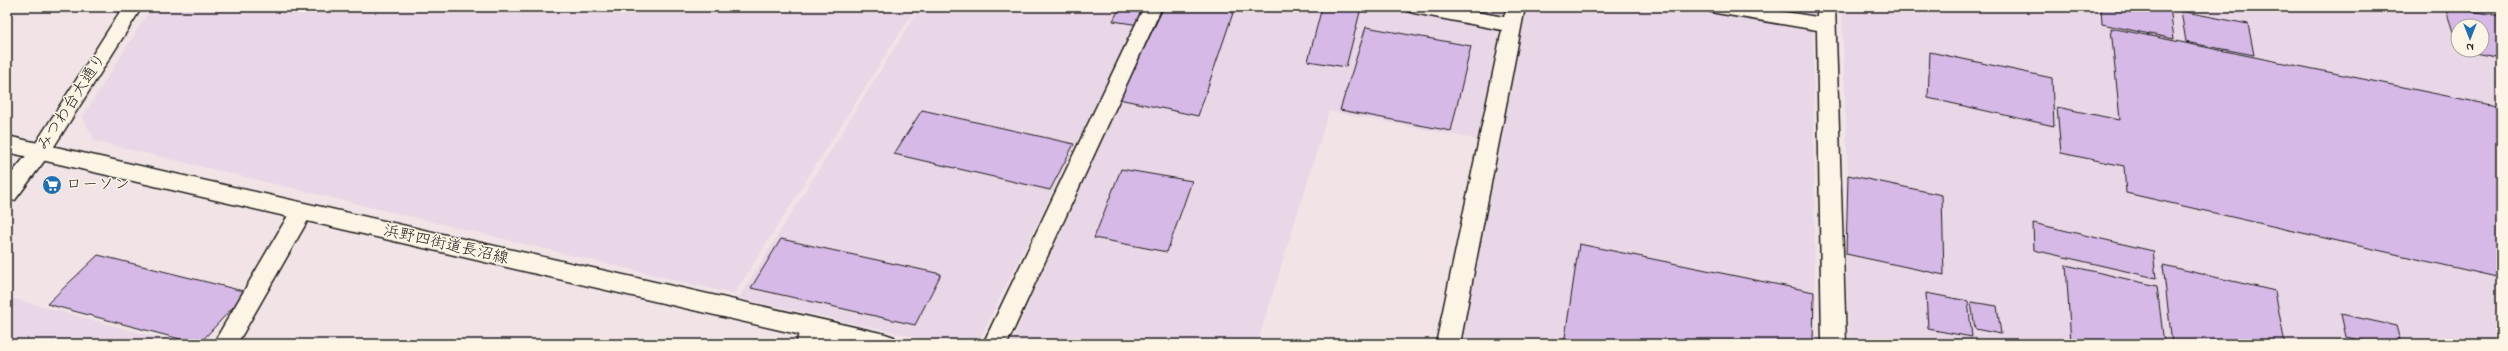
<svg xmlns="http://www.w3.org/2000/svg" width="2508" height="351" font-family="'Indie Flower','Klee One',sans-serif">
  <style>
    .built { fill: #e9d6e6; fill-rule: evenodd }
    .building { fill: #d6b9e7; stroke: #1c1c1c }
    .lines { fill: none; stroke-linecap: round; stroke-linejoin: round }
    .minor-casing { stroke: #1c1c1c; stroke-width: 3 }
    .major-casing { stroke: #1c1c1c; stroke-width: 3 }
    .minor { fill: #fcf5e5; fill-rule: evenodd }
    .major { fill: #fcf5e5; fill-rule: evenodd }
    .labels { text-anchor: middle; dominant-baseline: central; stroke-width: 3; stroke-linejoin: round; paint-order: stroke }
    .street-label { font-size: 16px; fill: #1c1c1c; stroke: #fcf5e5 }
    .poi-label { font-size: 16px; fill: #1c1c1c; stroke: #fcf5e5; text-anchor: start }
  </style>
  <rect width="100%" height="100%" fill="#f1e3e6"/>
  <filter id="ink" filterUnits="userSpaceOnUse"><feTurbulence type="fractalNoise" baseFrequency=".025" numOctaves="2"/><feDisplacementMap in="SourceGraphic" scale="8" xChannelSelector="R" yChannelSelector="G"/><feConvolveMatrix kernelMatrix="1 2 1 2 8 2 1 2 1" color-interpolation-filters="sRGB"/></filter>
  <g filter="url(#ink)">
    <g class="built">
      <polygon points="152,7 916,7 734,294 95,141 83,117"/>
      <polygon points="920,7 1144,7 977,344 948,344 739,298"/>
      <polygon points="1160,7 1386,7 1502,28 1480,140 1329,111 1257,344 1011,344"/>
      <polygon points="1441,7 1509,7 1506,19"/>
      <polygon points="1524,7 1680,7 1813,28 1815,344 1456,344"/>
      <polygon points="1751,7 1815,7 1816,17"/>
      <path d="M 1842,7 L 2501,7 L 2501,344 L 1849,344 L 1846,254 L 1848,175 ZM 2458,26 L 2482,26 L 2482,50 L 2458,50 Z"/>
      <polygon points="7,297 180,344 7,344"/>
    </g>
    <g class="building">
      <polygon points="1120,7 1147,7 1139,25 1113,21"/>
      <polygon points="1164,7 1235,7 1198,116 1119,99"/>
      <polygon points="1322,7 1361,8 1346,67 1308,61"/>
      <polygon points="2101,7 2170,7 2174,39 2102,24"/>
      <polygon points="2445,7 2501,16 2501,58 2459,50 2482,50 2482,26 2458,26 2458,47"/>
      <polygon points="2181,11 2248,24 2254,55 2186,42"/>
      <polygon points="1366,27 1471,46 1451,131 1340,110"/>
      <polygon points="2111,28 2501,107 2501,278 2126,193 2124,166 2061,153 2057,107 2120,120"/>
      <polygon points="1930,52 2052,78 2054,126 1928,98"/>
      <polygon points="922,110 1074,144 1050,190 894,154"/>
      <polygon points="1121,169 1192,181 1167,252 1094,238"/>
      <polygon points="1848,175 1942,195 1944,275 1846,254"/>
      <polygon points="2033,223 2153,251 2156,278 2034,250"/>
      <polygon points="781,239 941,274 915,325 751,288"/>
      <polygon points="1579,244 1814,292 1813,344 1564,344"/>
      <polygon points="98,255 247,292 199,344 47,304"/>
      <polygon points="2066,265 2157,286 2164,344 2071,344"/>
      <polygon points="2163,265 2275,291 2285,344 2172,344"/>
      <polygon points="1926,293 1968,301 1972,337 1928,329"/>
      <polygon points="1971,302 1997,306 2001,334 1975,329"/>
      <polygon points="2341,314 2396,326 2401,344 2379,344 2346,337"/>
    </g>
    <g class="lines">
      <g class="minor-casing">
        <g id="minor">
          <polygon points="123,7 142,7 48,156 15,200 7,202 7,179 34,146"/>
          <polygon points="1144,7 1162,7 1007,344 983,344"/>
          <polygon points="1405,7 1449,7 1504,17 1507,7 1525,7 1460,344 1436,344 1502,30 1414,13 1407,11"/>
          <polygon points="1707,7 1755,7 1817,17 1817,7 1835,7 1846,344 1822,344 1817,30 1716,13 1709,11"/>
          <polygon points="301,205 309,207 312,213 237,344 213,344 293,207"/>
          <polygon points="811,318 819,320 822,327 820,344 796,344 803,320"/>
        </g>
      </g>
      <g class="major-casing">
        <polygon id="major" points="7,136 885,334 894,337 897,344 841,344 7,152"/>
      </g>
      <use href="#minor" class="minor"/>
      <use href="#major" class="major"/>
    </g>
  </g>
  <defs>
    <g id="supermarket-disc" transform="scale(1)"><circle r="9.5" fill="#1f6fb2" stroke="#fcf5e5"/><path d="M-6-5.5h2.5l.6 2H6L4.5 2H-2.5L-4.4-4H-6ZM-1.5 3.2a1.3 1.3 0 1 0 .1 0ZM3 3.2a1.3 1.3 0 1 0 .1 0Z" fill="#fff"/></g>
  </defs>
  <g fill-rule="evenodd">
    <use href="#supermarket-disc" x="52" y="185"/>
  </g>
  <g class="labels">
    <g class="street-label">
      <text transform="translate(72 102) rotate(-57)">みつわ台大通り</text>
      <text transform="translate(446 245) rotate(13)">浜野四街道長沼線</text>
    </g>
    <g class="poi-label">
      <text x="66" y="185">ローソン</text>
    </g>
  </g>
  <rect width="2508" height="351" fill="none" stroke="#fcf5e5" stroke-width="24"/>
  <rect x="12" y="12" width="2484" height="327" fill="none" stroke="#1c1c1c" stroke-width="1.5" filter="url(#ink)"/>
  <g transform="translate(2470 38) rotate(180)"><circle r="19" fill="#fcf5e5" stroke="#a29e95"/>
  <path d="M0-3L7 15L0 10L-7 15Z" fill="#1f6fb2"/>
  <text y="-6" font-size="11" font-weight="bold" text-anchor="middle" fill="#1c1c1c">N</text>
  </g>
</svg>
